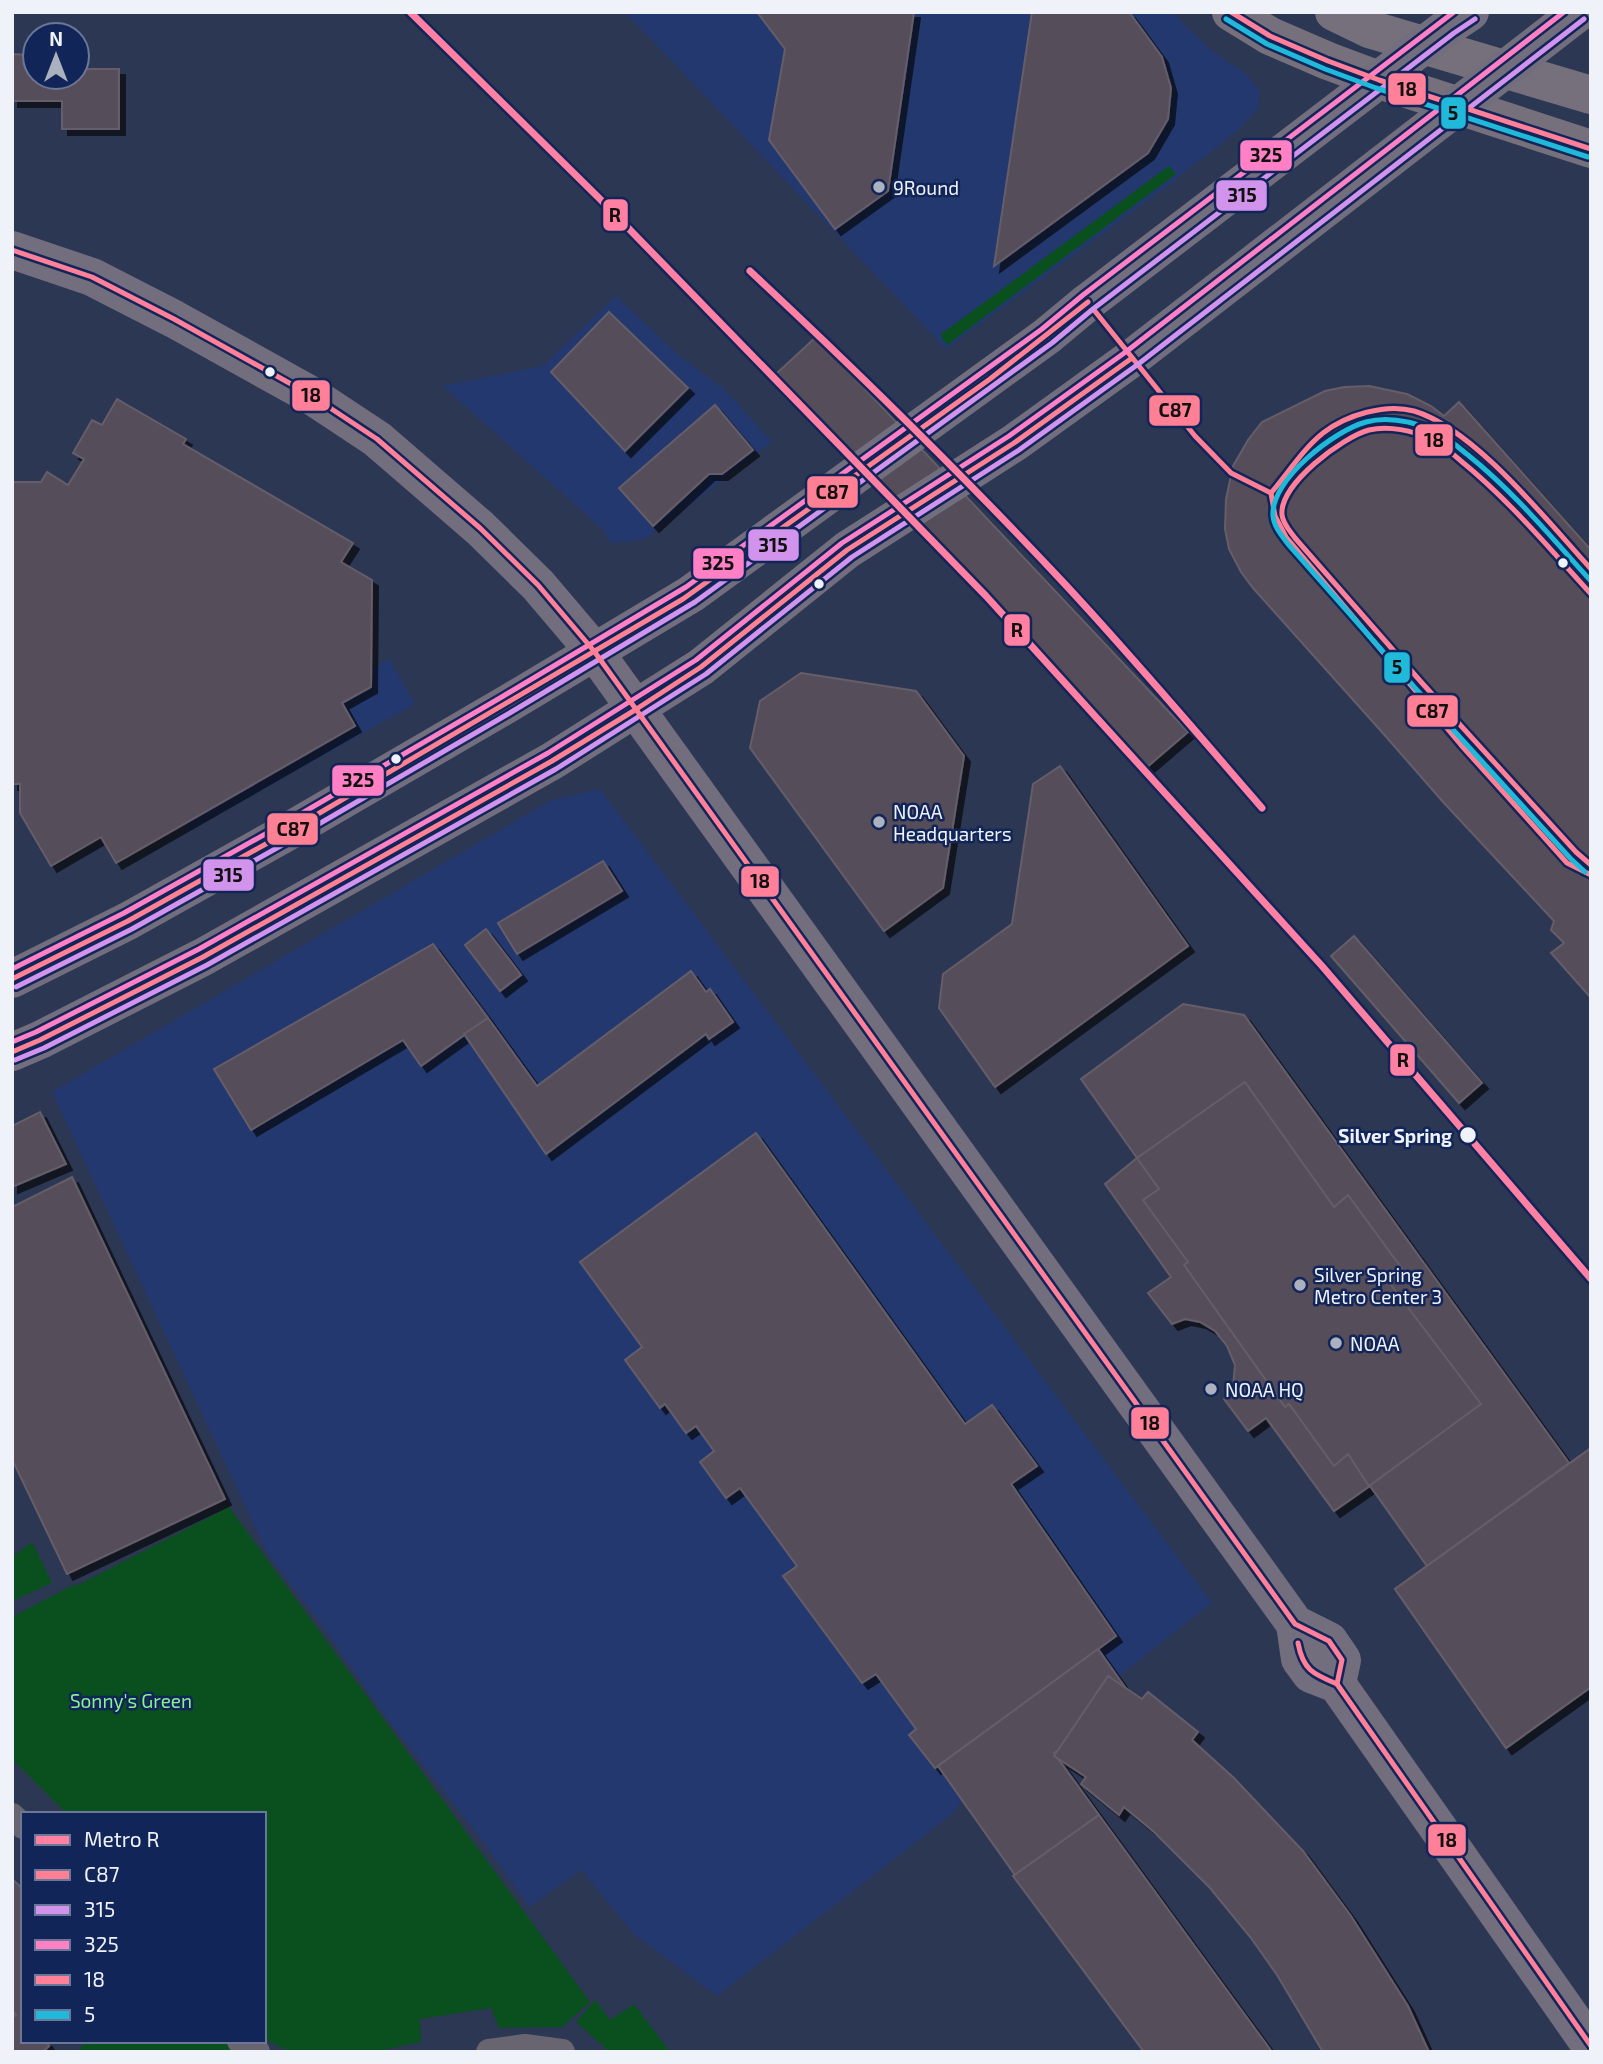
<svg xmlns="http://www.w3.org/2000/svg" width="1603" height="2064" font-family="'Exo 2',sans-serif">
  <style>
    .built { fill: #23386f }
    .green { fill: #09501e }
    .building { fill: #554e5a; stroke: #655d69; stroke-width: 2; filter: url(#shadow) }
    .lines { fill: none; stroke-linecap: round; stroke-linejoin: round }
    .street { stroke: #696570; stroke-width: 26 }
    .secondary { stroke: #76707c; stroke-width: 38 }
    .primary { stroke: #736e7e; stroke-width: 38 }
    .bus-1-casing { stroke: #122558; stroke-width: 10 }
    .bus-2-casing { stroke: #122558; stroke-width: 10 }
    .bus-3-casing { stroke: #122558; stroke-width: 10 }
    .bus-4-casing { stroke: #122558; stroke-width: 10 }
    .bus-5-casing { stroke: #122558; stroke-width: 10 }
    .bus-1 { stroke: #ff8094; stroke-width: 5 }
    .bus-2 { stroke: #d193ec; stroke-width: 5 }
    .bus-3 { stroke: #ff80c5; stroke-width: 5 }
    .bus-4 { stroke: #ff8098; stroke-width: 5 }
    .bus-5 { stroke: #20b9da; stroke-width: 5 }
    .metro-1-casing { stroke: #122558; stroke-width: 12 }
    .metro-1 { stroke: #ff80a3; stroke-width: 7 }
    .poi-dot { fill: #abb1bf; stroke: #122558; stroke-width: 2.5 }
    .bus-dot { fill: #eff2f9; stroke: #122558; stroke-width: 2.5 }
    .labels { text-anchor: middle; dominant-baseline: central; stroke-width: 5; stroke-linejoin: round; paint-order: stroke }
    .poi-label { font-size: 19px; fill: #eff2f9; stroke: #122558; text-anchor: start }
    .stop-label { font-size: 19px; font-weight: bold; fill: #eff2f9; stroke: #122558; text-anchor: end }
    .park-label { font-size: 19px; fill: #88f290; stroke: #122558 }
    .line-badge { stroke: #122558; stroke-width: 2.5 }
    .pale-badge-label { font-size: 19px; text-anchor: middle; font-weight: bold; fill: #111 }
  </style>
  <defs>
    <filter id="shadow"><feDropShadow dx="6" dy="6" stdDeviation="0" flood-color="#0009"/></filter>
  </defs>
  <rect width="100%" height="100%" fill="#2c3753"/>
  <g class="built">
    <polygon points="625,12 1172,12 1211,50 1246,74 1260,92 1258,109 1236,132 1166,187 946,349"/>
    <polygon points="616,296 676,353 724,389 772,442 645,539 611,543 602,529 443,386 543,366"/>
    <polygon points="389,659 415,704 187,832 165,788"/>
    <polygon points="600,789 1212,1603 964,1797 955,1811 942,1822 717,1996 634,1934 581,1870 529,1907 484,1843 379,1708 325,1629 267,1553 52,1092 550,801"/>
  </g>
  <g class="green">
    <polygon points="1169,166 1176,174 947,345 940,335"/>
    <polygon points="229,1507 590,2002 562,2027 499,2028 491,2008 420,2019 421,2042 373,2052 291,2052 264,2039 264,1814 67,1814 12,1759 12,1617 69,1587 80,1584"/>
    <polygon points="32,1542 52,1583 12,1601 12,1557"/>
    <polygon points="595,2000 610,2020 634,2004 670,2052 610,2052 576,2022"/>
    <polygon points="87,2041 226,2041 237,2052 77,2052"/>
  </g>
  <g class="building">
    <polygon points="757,12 914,12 888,191 835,229 769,140 785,49"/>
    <polygon points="1032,12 1129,12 1162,57 1171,88 1168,119 1148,153 994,266"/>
    <polygon points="12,54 31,55 31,58 35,58 35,77 77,77 77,69 119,69 119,129 62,129 62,101 12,101"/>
    <polygon points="609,312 688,388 625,451 551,372"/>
    <polygon points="816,337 1188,732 1147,767 776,374"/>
    <polygon points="1369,386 1407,394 1431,406 1444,416 1459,402 1591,550 1591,998 1551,953 1564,943 1551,930 1554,921 1444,803 1381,731 1253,588 1241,572 1229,549 1225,529 1226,499 1233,466 1248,440 1262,422 1325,391 1344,387"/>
    <polygon points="117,399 186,439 183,444 353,543 341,562 372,580 371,687 342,703 355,726 116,863 101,837 51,866 20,813 20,784 12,784 12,482 41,482 47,472 68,485 84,459 73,453 92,420 102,425"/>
    <polygon points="715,405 753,450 722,474 709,474 653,526 619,488"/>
    <polygon points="801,673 916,691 964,756 943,888 884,931 750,748 760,701"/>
    <polygon points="1060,766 1188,946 995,1087 939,1008 943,974 1012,924 1033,784"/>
    <polygon points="603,861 622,891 517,954 498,923"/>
    <polygon points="486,929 521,975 500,991 465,945"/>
    <polygon points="1354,936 1482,1083 1459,1103 1331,956"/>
    <polygon points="433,944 488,1018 421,1066 403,1040 251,1130 214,1069"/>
    <polygon points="691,971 706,992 710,989 733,1022 709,1039 706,1034 546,1154 464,1034 488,1018 537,1086"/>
    <polygon points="1183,1004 1244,1015 1569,1463 1427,1566 1370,1486 1334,1511 1266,1418 1248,1431 1224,1399 1233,1387 1235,1365 1227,1346 1215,1331 1200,1322 1185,1319 1172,1324 1148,1293 1171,1277 1105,1184 1137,1158 1081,1079"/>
    <polygon points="1245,1082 1334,1207 1348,1195 1403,1270 1388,1281 1481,1404 1369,1486 1348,1454 1334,1466 1289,1404 1285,1407 1184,1265 1188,1262 1143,1200 1159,1189 1137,1158"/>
    <polygon points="40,1112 66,1164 12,1187 12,1126"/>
    <polygon points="756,1133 965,1424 992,1405 1037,1466 1011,1484 1116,1636 935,1768 909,1735 916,1729 876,1674 862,1683 783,1576 797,1566 740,1488 726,1498 700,1462 714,1451 696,1426 686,1433 665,1404 660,1408 625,1360 642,1347 580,1262"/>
    <polygon points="72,1177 225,1499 67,1574 12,1459 12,1207"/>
    <polygon points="1591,1448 1591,1687 1506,1748 1395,1589"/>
    <polygon points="1591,1448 1591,1687 1506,1748 1395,1589"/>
    <polygon points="1098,1649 1132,1697 1054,1753 1099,1815 1015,1875 938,1766"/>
    <polygon points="1108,1676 1142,1699 1148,1692 1198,1732 1192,1740 1234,1778 1303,1851 1351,1916 1408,2006 1429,2052 1323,2052 1277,1975 1251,1938 1210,1888 1154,1832 1124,1807 1119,1815 1081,1784 1086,1777 1054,1756"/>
    <polygon points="1099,1815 1272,2052 1144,2052 1013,1876"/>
    <polygon points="12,1879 23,1889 23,2041 46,2041 49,2046 43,2052 12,2052 12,2018 16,2015 12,2011"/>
  </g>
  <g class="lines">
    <g class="street">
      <polyline points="12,1816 23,1826"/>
      <polyline points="240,2041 257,2052"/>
      <polyline points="489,2052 525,2047 562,2052"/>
    </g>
    <g class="secondary">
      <polyline points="1231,12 1270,36 1328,61 1379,80 1591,149"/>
      <polyline points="1334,12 1369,29 1591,95"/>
    </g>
    <g class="primary">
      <polyline points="12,250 92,277 174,319 309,394 377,439 480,528 538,585 594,651 1295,1624 1329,1641 1342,1660 1337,1684"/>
      <polyline points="12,979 128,921 289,831 504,706 691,594 1047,336 1088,302 1449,26 1470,12"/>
      <polyline points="12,1052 40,1040 203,957 552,761 701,667 847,550 1014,443 1132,358 1579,12"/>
      <polyline points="1295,1624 1300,1659 1311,1674 1337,1684 1591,2046"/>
    </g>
    <g class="bus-1-casing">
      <g id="bus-1">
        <polyline points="1094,310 1195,436 1231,473 1271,493"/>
        <path d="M 1591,569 C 1547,521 1475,429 1414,411 C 1386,403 1346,415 1323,433 C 1303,449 1288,473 1271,493 L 1275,516 L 1286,537 L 1461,745 L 1567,863 L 1591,875"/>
        <polyline points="12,979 128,921 289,831 683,599 990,379 1088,302"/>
        <polyline points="12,1052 40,1040 203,957 552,761 635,710 701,667 847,550 1014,443 1132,358"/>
      </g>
    </g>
    <g class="bus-2-casing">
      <g id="bus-2">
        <polyline points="16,987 132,929 293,839 508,714 695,602 1052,343 1093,309 1454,33 1475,19"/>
        <polyline points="15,1060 44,1048 207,965 556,769 706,674 852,557 1019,450 1137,365 1584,19"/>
      </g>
    </g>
    <g class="bus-3-casing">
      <g id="bus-3">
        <polyline points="12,969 124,913 285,823 500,698 686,587 1042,329 1083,295 1454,12"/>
        <polyline points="12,1042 36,1032 199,949 548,753 696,660 842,543 1009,436 1127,351 1564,12"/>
      </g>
    </g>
    <g class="bus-4-casing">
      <g id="bus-4">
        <polyline points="1231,12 1270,36 1328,61 1379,80 1591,149"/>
        <polyline points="12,250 92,277 174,319 309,394 377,439 480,528 538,585 594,651 1295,1624 1329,1641 1342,1660 1337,1684"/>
        <path d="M 1591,594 C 1549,548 1509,500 1461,461 C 1451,453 1443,444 1431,439 C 1413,431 1389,425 1369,430 C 1343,437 1279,484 1282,515 C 1283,524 1290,531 1295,538 L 1422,683 L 1576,852 L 1591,865"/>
        <path d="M 1298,1643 C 1303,1670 1313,1674 1337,1684 L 1591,2046"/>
      </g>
    </g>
    <g class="bus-5-casing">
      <g id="bus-5">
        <polyline points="1226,19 1267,44 1325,69 1376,88 1588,157"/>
        <path d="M 1585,872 L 1570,858 L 1416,689 L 1288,544 C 1282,536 1274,527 1273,516 C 1270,480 1335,430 1366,422 C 1388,416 1413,422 1433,430 C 1447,436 1456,446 1468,455 C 1514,492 1551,537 1591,581"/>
      </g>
    </g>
    <use href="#bus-1" class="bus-1"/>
    <use href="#bus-2" class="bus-2"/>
    <use href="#bus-3" class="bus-3"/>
    <use href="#bus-4" class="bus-4"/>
    <use href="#bus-5" class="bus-5"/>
    <g class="metro-1-casing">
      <g id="metro-1">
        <polyline points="410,12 599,198 986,596 1322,966 1591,1279"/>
        <path d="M 750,271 C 857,371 962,474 1062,581 C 1131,655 1196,732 1262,808"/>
      </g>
    </g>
    <use href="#metro-1" class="metro-1"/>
  </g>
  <g class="poi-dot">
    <circle cx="879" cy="187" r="7"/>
    <circle cx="879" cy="822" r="7"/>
    <circle cx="1300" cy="1285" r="7"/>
    <circle cx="1336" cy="1343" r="7"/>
    <circle cx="1211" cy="1389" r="7"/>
  </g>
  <g class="bus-dot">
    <circle cx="270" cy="372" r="6"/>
    <circle cx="1563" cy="563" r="6"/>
    <circle cx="819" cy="584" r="6"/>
    <circle cx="396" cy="759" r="6"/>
    <circle cx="1468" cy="1135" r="9"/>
  </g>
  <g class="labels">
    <g class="poi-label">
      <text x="893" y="187">9Round</text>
      <text x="893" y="811">NOAA<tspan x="893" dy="22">Headquarters</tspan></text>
      <text x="1314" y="1274">Silver Spring<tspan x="1314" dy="22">Metro Center 3</tspan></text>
      <text x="1350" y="1343">NOAA</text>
      <text x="1225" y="1389">NOAA HQ</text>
    </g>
    <g class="stop-label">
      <text x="1452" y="1135">Silver Spring</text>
    </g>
    <g class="park-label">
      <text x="131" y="1700">Sonny's Green</text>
    </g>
  </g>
  <g class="line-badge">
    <rect x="1387" y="72" width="40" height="34" rx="7" fill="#ff8098"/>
    <rect x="1440" y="96" width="27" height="34" rx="7" fill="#20b9da"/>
    <rect x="1239" y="139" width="54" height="33" rx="7" fill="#ff80c5"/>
    <rect x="1215" y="179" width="53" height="33" rx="7" fill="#d193ec"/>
    <rect x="602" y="198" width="27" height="34" rx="7" fill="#ff80a3"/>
    <rect x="291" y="379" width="40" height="33" rx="7" fill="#ff8098"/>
    <rect x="1148" y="394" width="53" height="33" rx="7" fill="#ff8094"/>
    <rect x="1414" y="423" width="40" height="34" rx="7" fill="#ff8098"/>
    <rect x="806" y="475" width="53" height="34" rx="7" fill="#ff8094"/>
    <rect x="747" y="528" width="53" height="34" rx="7" fill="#d193ec"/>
    <rect x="692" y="547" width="53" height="33" rx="7" fill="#ff80c5"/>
    <rect x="1003" y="613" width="28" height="34" rx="7" fill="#ff80a3"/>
    <rect x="1383" y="651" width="28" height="33" rx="7" fill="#20b9da"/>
    <rect x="1406" y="694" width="53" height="34" rx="7" fill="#ff8094"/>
    <rect x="331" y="764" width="54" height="33" rx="7" fill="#ff80c5"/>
    <rect x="266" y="812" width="53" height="34" rx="7" fill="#ff8094"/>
    <rect x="202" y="858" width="53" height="34" rx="7" fill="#d193ec"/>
    <rect x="740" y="865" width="40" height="33" rx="7" fill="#ff8098"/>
    <rect x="1389" y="1043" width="27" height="34" rx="7" fill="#ff80a3"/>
    <rect x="1130" y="1406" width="40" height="34" rx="7" fill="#ff8098"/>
    <rect x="1427" y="1823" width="40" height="34" rx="7" fill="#ff8098"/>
  </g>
  <g class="pale-badge-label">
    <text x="1407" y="96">18</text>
    <text x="1453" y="120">5</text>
    <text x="1266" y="162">325</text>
    <text x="1242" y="202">315</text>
    <text x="615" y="222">R</text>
    <text x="311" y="402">18</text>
    <text x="1175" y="417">C87</text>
    <text x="1434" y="447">18</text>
    <text x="832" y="499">C87</text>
    <text x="773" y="552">315</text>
    <text x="718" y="570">325</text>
    <text x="1017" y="637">R</text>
    <text x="1397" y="674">5</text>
    <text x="1432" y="718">C87</text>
    <text x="358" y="787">325</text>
    <text x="293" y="836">C87</text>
    <text x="228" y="882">315</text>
    <text x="760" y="888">18</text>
    <text x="1403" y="1067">R</text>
    <text x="1150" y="1430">18</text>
    <text x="1447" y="1847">18</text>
  </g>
  <rect width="1603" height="2064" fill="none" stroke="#eff2f9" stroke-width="28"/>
  <rect x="21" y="1812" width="245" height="231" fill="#122558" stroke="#6a7798" stroke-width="2"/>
  <rect x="35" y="1835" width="35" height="10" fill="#ff80a3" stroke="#6a7798" stroke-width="2"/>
  <text x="84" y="1847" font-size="21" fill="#eff2f9">Metro R</text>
  <rect x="35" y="1870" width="35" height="10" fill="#ff8094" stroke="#6a7798" stroke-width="2"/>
  <text x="84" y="1882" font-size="21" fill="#eff2f9">C87</text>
  <rect x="35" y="1905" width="35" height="10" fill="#d193ec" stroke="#6a7798" stroke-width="2"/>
  <text x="84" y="1917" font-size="21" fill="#eff2f9">315</text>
  <rect x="35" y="1940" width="35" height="10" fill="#ff80c5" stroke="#6a7798" stroke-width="2"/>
  <text x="84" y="1952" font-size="21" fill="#eff2f9">325</text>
  <rect x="35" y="1975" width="35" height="10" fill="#ff8098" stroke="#6a7798" stroke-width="2"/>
  <text x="84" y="1987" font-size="21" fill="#eff2f9">18</text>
  <rect x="35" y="2010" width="35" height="10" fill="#20b9da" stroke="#6a7798" stroke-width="2"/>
  <text x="84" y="2022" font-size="21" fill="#eff2f9">5</text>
  <g transform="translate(56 56)"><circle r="33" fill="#122558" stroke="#6a7798" stroke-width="2"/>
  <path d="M0-5L12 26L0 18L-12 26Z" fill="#abb1bf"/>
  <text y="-10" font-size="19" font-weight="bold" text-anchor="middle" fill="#eff2f9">N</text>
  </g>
</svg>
